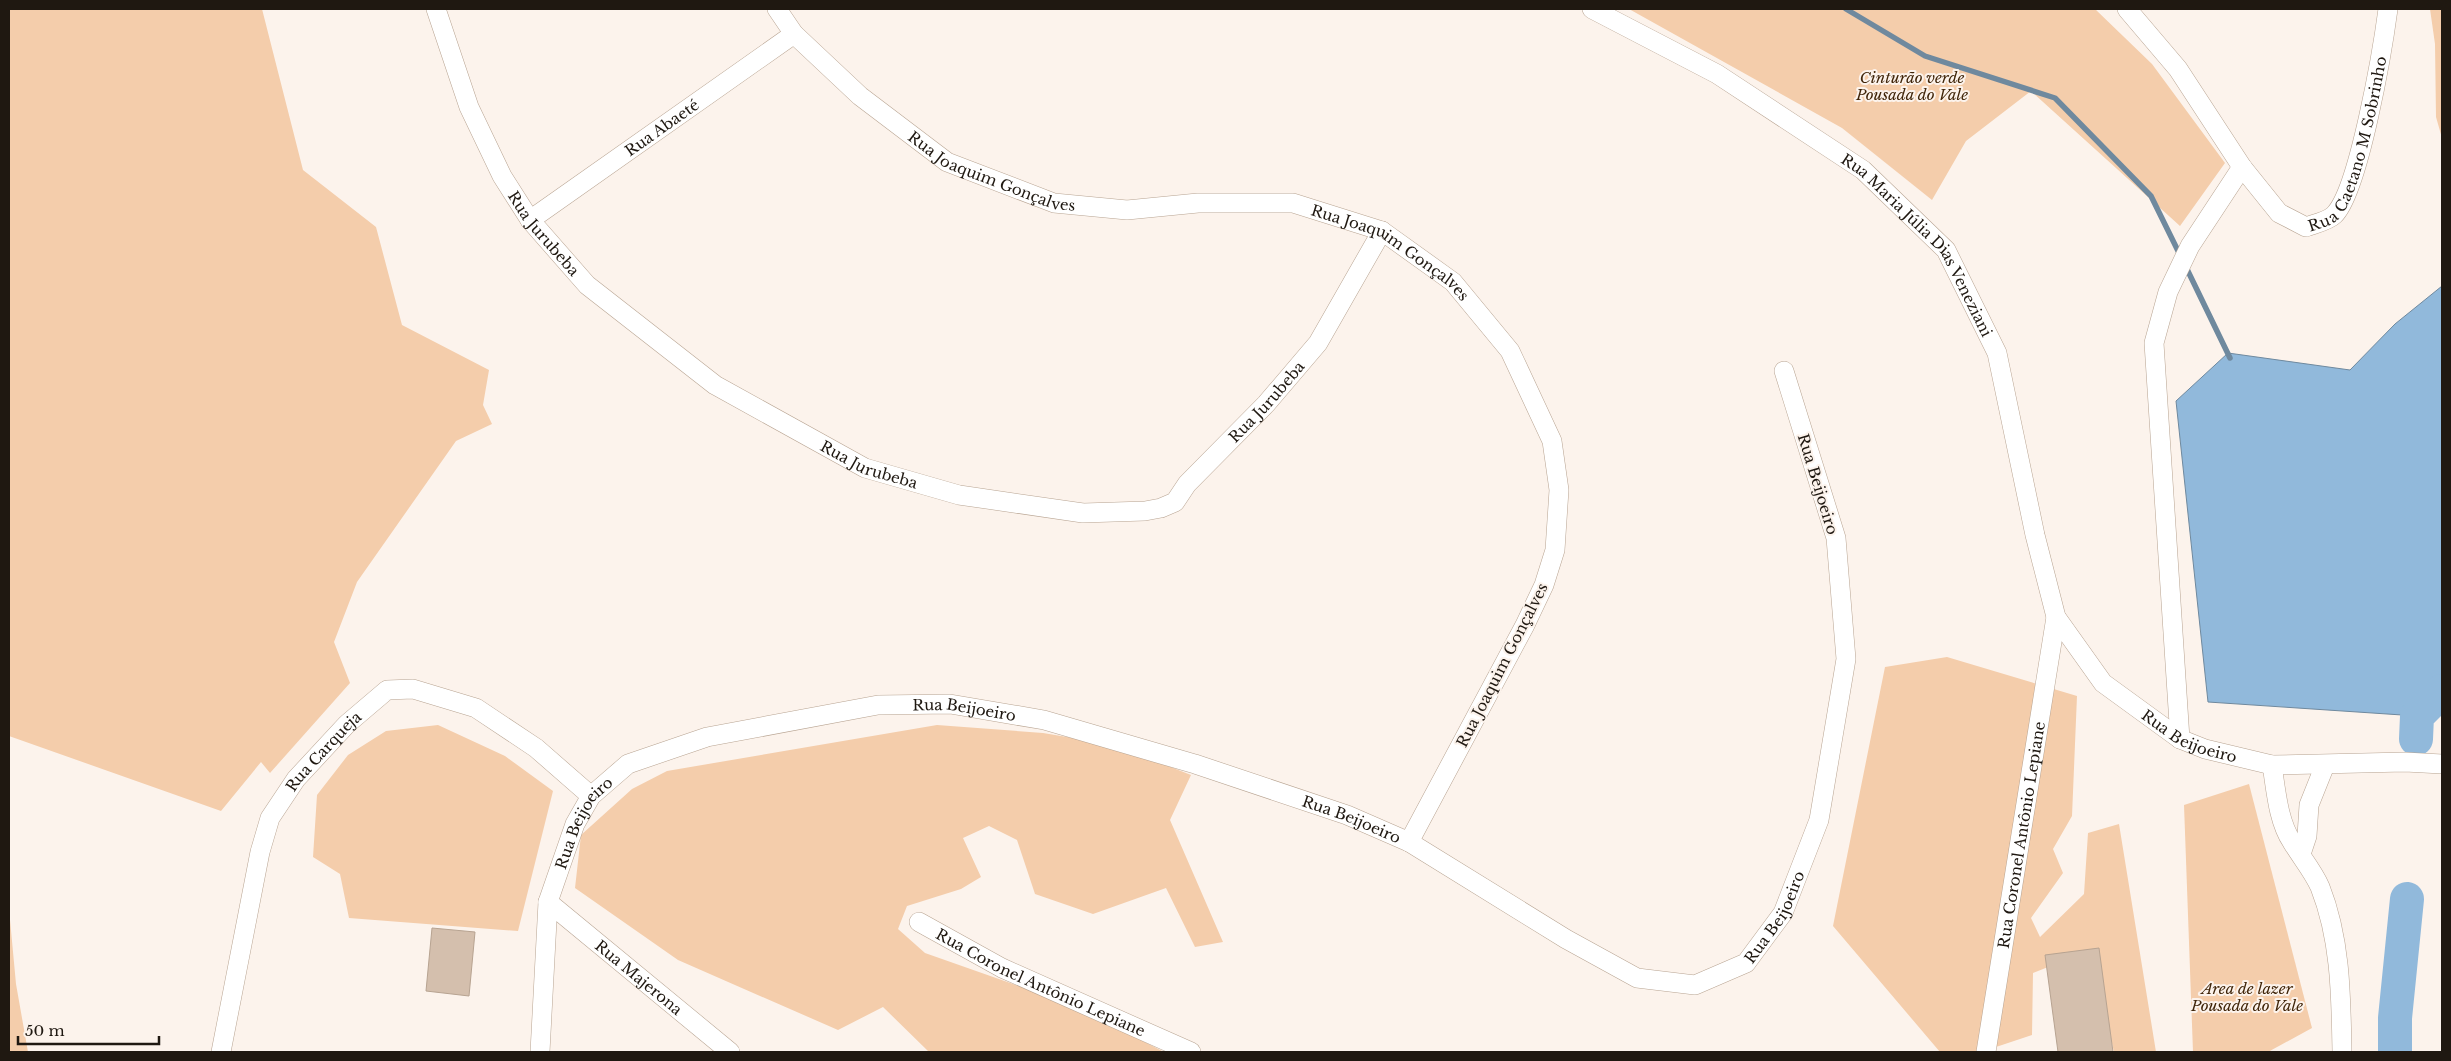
<svg xmlns="http://www.w3.org/2000/svg" width="2451" height="1061" font-family="'Libre Baskerville',serif">
  <style>
    .green { fill: #f4cdab }
    .water { fill: #91b9db; stroke: #6f899e }
    .lines { fill: none; stroke-linecap: round; stroke-linejoin: round }
    .stream { stroke: #6f899e; stroke-width: 5.5 }
    .river { stroke: #91b9db; stroke-width: 34 }
    .building { fill: #d4bfad; stroke: #b7a391 }
    .minor-casing { stroke: #b8a492; stroke-width: 20 }
    .minor { stroke: #fff; stroke-width: 19 }
    .labels { text-anchor: middle; dominant-baseline: central; stroke-width: 4; stroke-linejoin: round; paint-order: stroke }
    .park-label { font-size: 15px; font-style: italic; fill: #402509; stroke: #fcf3ec }
    .street-label { font-size: 15px; fill: #1f1811; stroke: #fcf3ec }
  </style>
  <rect width="100%" height="100%" fill="#fcf3ec"/>
  <g class="green">
    <polygon points="9,9 262,9 303,170 376,227 402,325 489,370 483,405 492,424 456,441 357,582 334,642 350,683 270,773 261,762 221,811 9,736"/>
    <polygon points="1629,9 2095,9 2152,64 2225,163 2180,226 2031,91 1966,141 1932,200 1842,128"/>
    <polygon points="2430,9 2442,9 2442,138 2436,117 2435,44"/>
    <polygon points="1947,657 2077,696 2072,816 2053,849 2063,873 2031,918 2040,937 2084,894 2088,833 2119,824 2156,1052 2114,1052 2091,950 2033,973 2032,1035 1981,1052 1940,1052 1833,926 1885,667"/>
    <polygon points="438,725 505,756 553,791 518,931 349,918 340,874 313,857 317,795 348,755 386,731"/>
    <polygon points="937,725 1043,733 1115,745 1191,775 1170,820 1223,942 1195,947 1166,888 1093,914 1035,894 1017,840 989,826 963,838 981,877 961,889 907,906 898,929 925,953 1076,1006 1164,1052 929,1052 883,1007 838,1030 678,960 575,888 581,835 632,789 667,771"/>
    <polygon points="2249,784 2312,1028 2268,1052 2193,1052 2184,805"/>
    <polygon points="9,909 16,984 28,1052 9,1052"/>
  </g>
  <polygon class="water" points="2442,286 2442,691 2417,716 2208,702 2176,401 2228,353 2350,370 2395,324"/>
  <g class="lines">
    <g class="stream">
      <polyline points="1846,9 1925,56 2055,98 2151,196 2181,257"/>
      <polyline points="2185,265 2230,358"/>
    </g>
    <g class="river">
      <polyline points="2416,739 2417,716 2442,691"/>
      <polyline points="2395,1052 2395,1018 2407,899"/>
    </g>
  </g>
  <g class="building">
    <polygon points="432,928 475,932 469,996 426,991"/>
    <polygon points="2099,948 2113,1052 2058,1052 2045,955"/>
  </g>
  <g class="lines">
    <g class="minor-casing">
      <g id="minor">
        <path id="s1" d="M 436,9 L 469,107 L 502,176 L 530,220 L 587,285 L 715,385 L 865,468 L 959,495 L 1083,513 L 1145,511 L 1161,508 L 1175,502 L 1187,484 L 1266,404 L 1318,343 L 1382,231"/>
        <path id="s2" d="M 777,9 L 794,34 L 860,96 L 947,162 L 1054,203 L 1127,210 L 1198,203 L 1293,203 L 1382,231 L 1453,282 L 1510,351 L 1552,441 L 1559,490 L 1555,550 L 1544,585 L 1525,625 L 1409,842"/>
        <path id="s3" d="M 1592,9 L 1717,74 L 1863,170 L 1946,250 L 1997,353 L 2035,535 L 2056,617 L 2103,683 L 2180,739 L 2205,749 L 2272,765 L 2405,762 L 2442,764"/>
        <path id="s4" d="M 2127,9 L 2178,69 L 2242,167 L 2279,213 L 2306,227 C 2314,224 2328,221 2334,215 C 2359,191 2383,47 2388,9"/>
        <path id="s5" d="M 530,220 L 794,34"/>
        <polyline points="2180,739 2154,343 2168,292 2190,246 2242,167"/>
        <path d="M 2272,765 C 2276,790 2278,821 2292,842 C 2301,857 2313,871 2320,887 C 2341,940 2341,997 2342,1052"/>
        <polyline points="2301,854 2307,836 2309,805 2325,765"/>
        <path id="s6" d="M 548,902 L 730,1052"/>
        <path id="s7" d="M 919,922 L 1002,968 L 1191,1052"/>
        <path id="s8" d="M 221,1052 L 260,852 L 270,818 L 296,779 L 347,724 L 387,690 L 413,689 L 476,708 L 536,748 L 591,796"/>
        <path id="s9" d="M 540,1052 L 548,902 L 575,824 L 591,796 L 628,764 L 707,737 L 878,705 L 950,704 L 1044,720 L 1195,764 L 1347,815 L 1409,842 L 1566,939 L 1637,978 L 1695,985 L 1746,963 L 1783,913 L 1819,820 L 1846,659 L 1836,538 L 1784,371"/>
        <path id="s10" d="M 1986,1052 L 2056,617"/>
      </g>
    </g>
    <use href="#minor" class="minor"/>
  </g>
  <g class="labels">
    <g class="park-label">
      <text x="1912" y="77">Cinturão verde<tspan x="1912" dy="17">Pousada do Vale</tspan></text>
      <text x="2247" y="988">Area de lazer<tspan x="2247" dy="17">Pousada do Vale</tspan></text>
    </g>
    <g class="street-label">
      <text stroke="none"><textPath href="#s5" startOffset="161">Rua Abaeté</textPath></text>
      <text stroke="none"><textPath href="#s4" startOffset="385">Rua Caetano M Sobrinho</textPath></text>
      <text stroke="none"><textPath href="#s2" startOffset="275">Rua Joaquim Gonçalves</textPath></text>
      <text stroke="none"><textPath href="#s1" startOffset="251">Rua Jurubeba</textPath></text>
      <text stroke="none"><textPath href="#s3" startOffset="409">Rua Maria Júlia Dias Veneziani</textPath></text>
      <text stroke="none"><textPath href="#s2" startOffset="695">Rua Joaquim Gonçalves</textPath></text>
      <text stroke="none"><textPath href="#s1" startOffset="1105">Rua Jurubeba</textPath></text>
      <text stroke="none"><textPath href="#s1" startOffset="655">Rua Jurubeba</textPath></text>
      <text transform="translate(1818 484) rotate(73)">Rua Beijoeiro</text>
      <text transform="translate(1502 665) rotate(-63)">Rua Joaquim Gonçalves</text>
      <text stroke="none"><textPath href="#s9" startOffset="658">Rua Beijoeiro</textPath></text>
      <text stroke="none"><textPath href="#s3" startOffset="1000">Rua Beijoeiro</textPath></text>
      <text stroke="none"><textPath href="#s8" startOffset="325">Rua Carqueja</textPath></text>
      <text stroke="none"><textPath href="#s9" startOffset="1062">Rua Beijoeiro</textPath></text>
      <text stroke="none"><textPath href="#s9" startOffset="238">Rua Beijoeiro</textPath></text>
      <text stroke="none"><textPath href="#s10" startOffset="220">Rua Coronel Antônio Lepiane</textPath></text>
      <text stroke="none"><textPath href="#s9" startOffset="1558">Rua Beijoeiro</textPath></text>
      <text stroke="none"><textPath href="#s6" startOffset="118">Rua Majerona</textPath></text>
      <text stroke="none"><textPath href="#s7" startOffset="136">Rua Coronel Antônio Lepiane</textPath></text>
    </g>
  </g>
  <rect width="2451" height="1061" fill="none" stroke="#1f1811" stroke-width="20"/>
  <path d="M18 1036v8h141v-8" fill="none" stroke="#1f1811" stroke-width="2.5"/>
  <text x="25" y="1036" font-size="15" fill="#1f1811" stroke="#fcf3ec" stroke-width="4" paint-order="stroke">50 m</text>
</svg>
